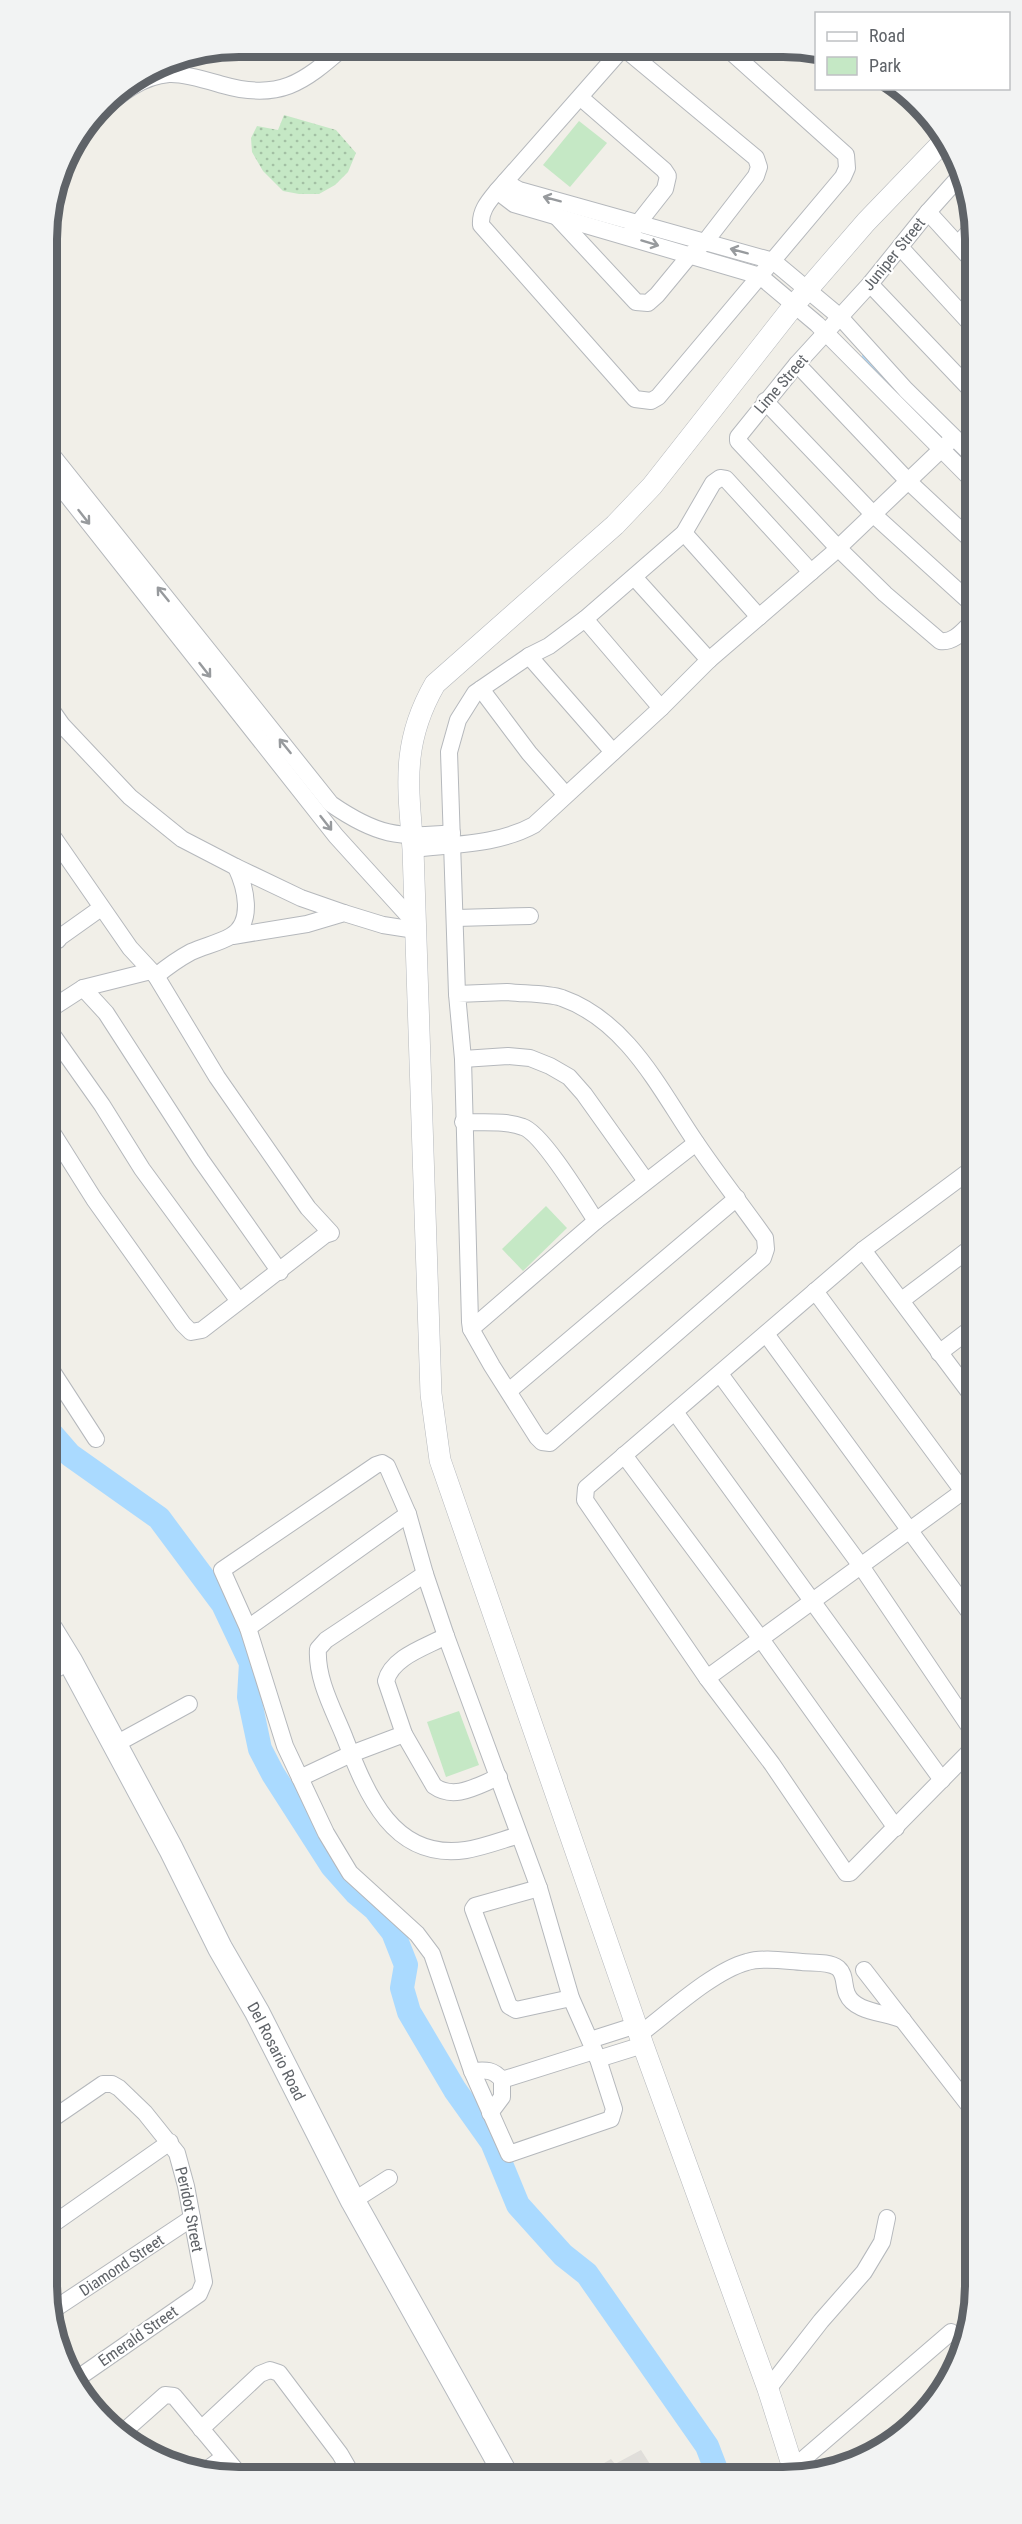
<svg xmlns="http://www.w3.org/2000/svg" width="1022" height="2524" font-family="'Roboto Condensed',sans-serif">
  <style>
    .industrial { fill: #e0deda }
    .park { fill: #c5e8c5 }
    .garden { fill: url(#garden-dots) }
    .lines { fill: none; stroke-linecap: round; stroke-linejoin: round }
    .stream { stroke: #aadaff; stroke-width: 4 }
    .river { stroke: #aadaff; stroke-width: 24 }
    .minor-casing { stroke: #b5b8bc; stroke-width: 18 }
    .tertiary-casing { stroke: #b5b8bc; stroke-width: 22 }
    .secondary-casing { stroke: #b6babf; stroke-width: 26 }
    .minor { stroke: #fff; stroke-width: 16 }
    .tertiary { stroke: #fff; stroke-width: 21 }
    .secondary { stroke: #fff; stroke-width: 24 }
    .oneway { stroke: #979a9d }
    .labels { text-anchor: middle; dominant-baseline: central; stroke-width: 4.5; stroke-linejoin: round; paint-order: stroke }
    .street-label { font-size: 16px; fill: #5f6368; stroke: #fff }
    .rim { fill: none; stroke: #5f6368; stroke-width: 8 }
  </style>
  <defs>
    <pattern id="garden-dots" width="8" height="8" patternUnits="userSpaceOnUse" patternTransform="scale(1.5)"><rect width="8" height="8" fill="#c5e8c5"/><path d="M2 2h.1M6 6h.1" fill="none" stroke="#a3c0a4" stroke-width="1.8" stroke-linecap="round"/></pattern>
  </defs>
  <rect width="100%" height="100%" fill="#f1efe8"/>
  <polygon class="industrial" points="641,2450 655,2472 589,2472 611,2459 615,2464"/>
  <g class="park">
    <polygon points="579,121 607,143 570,187 543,165"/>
    <polygon points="546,1206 567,1228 523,1271 502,1249"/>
    <polygon points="459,1711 479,1765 446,1777 427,1722"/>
  </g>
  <polygon class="garden" points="284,115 336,130 356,153 348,172 335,185 319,194 299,194 283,191 263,171 252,152 251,138 257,126 278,130"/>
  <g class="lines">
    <polyline class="stream" points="864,356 894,391"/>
    <polyline class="river" points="50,1432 70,1455 159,1518 223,1604 251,1663 249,1697 260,1749 273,1774 332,1866 356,1893 375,1909 393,1932 406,1965 402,1988 409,2012 455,2090 492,2142 518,2205 563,2255 587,2274 707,2446 717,2472"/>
    <g class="minor-casing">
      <g id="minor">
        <path d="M 622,49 L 497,191 C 488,202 480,211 481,225 L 635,399 L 651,401 L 658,397 L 843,177 L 847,168 L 846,155 L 729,50"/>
        <polyline points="581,98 664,170 668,176 665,189 632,231"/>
        <path d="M 97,114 C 117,97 140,76 169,74 C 184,73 209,81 223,85 C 279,101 303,83 344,47"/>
        <path d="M 961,175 L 928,212 L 870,284 L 797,364 L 738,437 L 738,441 L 838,548 L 885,594 L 940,641 C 953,643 962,632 970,624"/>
        <polyline points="505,182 519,190 773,261 840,317 906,390 970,453"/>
        <polyline points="497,191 514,204 760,276 817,324 970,478"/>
        <polyline points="928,212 969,257"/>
        <polyline points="557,217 636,302 648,303 657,295 690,255 705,242 756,176 759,167 756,158 625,49"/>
        <polyline points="958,244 969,232"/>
        <polyline points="900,247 969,322"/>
        <polyline points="870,284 970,389"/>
        <polyline points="797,364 908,481 970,539"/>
        <polyline points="765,401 874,515 970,602"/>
        <path d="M 48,450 L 331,804 C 376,835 399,839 452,833"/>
        <polyline points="48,471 336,836 415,923"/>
        <polyline points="684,533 759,617"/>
        <polyline points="838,548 948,443"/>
        <polyline points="634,577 709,660"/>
        <polyline points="585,619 661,708"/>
        <polyline points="529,656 613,752"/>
        <polyline points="481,689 529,753 565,794"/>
        <polyline points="48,705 62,725 130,797 182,839 236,867"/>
        <polyline points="49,831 130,948 156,976 217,1077 308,1208 331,1233 325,1235 202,1330 191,1332 183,1324 94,1199 50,1129"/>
        <path d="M 413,849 C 453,844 498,845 534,825 L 661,708 L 709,660 L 832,554"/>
        <polyline points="456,918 530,916"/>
        <polyline points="49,927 58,940"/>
        <polyline points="233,936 307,924 344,913 383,925 415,930"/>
        <polyline points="49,945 101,908"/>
        <path d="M 156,976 C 167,967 178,959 191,952 C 204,946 219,943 231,936 C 255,922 245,886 236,867 L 301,898 L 344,913"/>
        <polyline points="83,988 106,1013 201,1160 280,1272"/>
        <path d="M 507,992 C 524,994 546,993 562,998 C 627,1021 659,1088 695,1141 C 717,1174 742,1205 765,1238 L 766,1249 L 763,1258 L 550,1443 L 542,1442 L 537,1437 L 492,1366 L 471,1329 L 470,1322 L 463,1059 L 457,994 Z"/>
        <polyline points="457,994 449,752 458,720 475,693 529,656 549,646 585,619 684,533 713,483 720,478 726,479 811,572"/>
        <polyline points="49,1010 83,988 151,971"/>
        <polyline points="49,1030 102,1105 142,1169 238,1300"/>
        <polyline points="463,1059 508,1056 530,1058 550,1066 569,1077 584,1094 646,1181"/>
        <path d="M 463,1122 C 482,1123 505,1120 523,1127 C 542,1133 583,1201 596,1221"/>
        <polyline points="863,1250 972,1169"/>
        <polyline points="815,1291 973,1505"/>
        <polyline points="902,1300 972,1247"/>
        <polyline points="471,1329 596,1221 696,1143"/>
        <polyline points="766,1334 973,1617"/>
        <polyline points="939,1353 972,1328"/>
        <polyline points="50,1368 96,1439"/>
        <polyline points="720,1374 861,1566 973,1732"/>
        <polyline points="509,1391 737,1198"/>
        <polyline points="973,1397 863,1250 586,1488 585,1500 707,1678 772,1764 846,1873 850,1873 974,1747"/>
        <polyline points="675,1412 942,1780"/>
        <polyline points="624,1455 761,1639 896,1828"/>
        <polygon points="382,1463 387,1466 408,1514 425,1574 446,1636 539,1888 571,1998 598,2059 614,2109 611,2119 509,2154 472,2071 432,1954 417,1934 350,1873 326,1833 285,1746 248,1628 222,1570 376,1465"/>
        <path d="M 425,1574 L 326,1640 L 318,1649 C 316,1678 333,1709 344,1736 C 366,1792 392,1861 466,1850 C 484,1847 502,1840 519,1835"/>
        <polyline points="248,1628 408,1514"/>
        <path d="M 446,1636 C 426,1647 392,1657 386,1681 L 404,1734 L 434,1786 C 455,1801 478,1785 499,1777"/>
        <polyline points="51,1672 70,1661"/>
        <polyline points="707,1678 973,1484"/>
        <polyline points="114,1745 189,1704"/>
        <polyline points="300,1778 351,1754 404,1734"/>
        <polyline points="539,1888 475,1906 473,1909 509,2006 516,2010 571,1998"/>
        <polyline points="864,1970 968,2104 975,2110"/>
        <path d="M 640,2034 C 668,2013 713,1971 747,1962 C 763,1957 786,1961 802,1962 C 812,1963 829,1961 838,1968 C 846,1975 843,1985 847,1994 C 855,2013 886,2012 903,2020"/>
        <polyline points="590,2040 637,2025"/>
        <polyline points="598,2059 643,2045"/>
        <path d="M 472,2071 C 486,2070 493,2069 502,2080 L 502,2097 L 490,2113"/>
        <polyline points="502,2080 594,2051"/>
        <path id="s1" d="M 52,2119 L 103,2084 L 112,2084 L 119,2088 L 145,2113 L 177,2153 L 186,2186 L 204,2282 L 199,2294 L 78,2378"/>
        <polyline points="353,2201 389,2178"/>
        <polyline points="53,2224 170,2142"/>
        <path id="s2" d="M 53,2310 L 192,2218"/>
        <polyline points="768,2389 821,2321 864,2272 882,2242 887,2218"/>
        <polyline points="201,2429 260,2374 270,2370 279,2373 340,2454 351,2473"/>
        <polyline points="121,2434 165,2395 174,2396 239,2474"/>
        <polyline points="793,2468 951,2332"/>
        <polyline points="201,2474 224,2457"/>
      </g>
    </g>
    <g class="tertiary-casing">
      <path id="tertiary" d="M 794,2471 L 768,2389 L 643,2045 L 440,1460 L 431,1394 L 413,849 C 408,785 401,743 435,684 L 615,525 L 652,486 L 795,304 L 866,222 L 942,143"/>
    </g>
    <g class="secondary-casing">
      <g id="secondary">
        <path id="s3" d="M 51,1630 L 70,1661 L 171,1849 L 220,1948 L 257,2012 L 353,2201 L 505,2473"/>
      </g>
    </g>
    <use href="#minor" class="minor"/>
    <use href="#tertiary" class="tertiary"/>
    <use href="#secondary" class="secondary"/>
  </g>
  <defs><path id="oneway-shaft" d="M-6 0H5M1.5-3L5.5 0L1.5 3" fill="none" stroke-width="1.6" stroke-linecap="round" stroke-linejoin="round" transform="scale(1.5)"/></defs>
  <g class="oneway">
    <use href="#oneway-shaft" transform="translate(552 199) rotate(-165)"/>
    <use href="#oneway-shaft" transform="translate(650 243) rotate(17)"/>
    <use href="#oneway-shaft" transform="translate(739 251) rotate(-165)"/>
    <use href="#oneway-shaft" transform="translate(84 517) rotate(52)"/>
    <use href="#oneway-shaft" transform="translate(163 594) rotate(-129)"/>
    <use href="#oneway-shaft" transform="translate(205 670) rotate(52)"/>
    <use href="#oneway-shaft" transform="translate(285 746) rotate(-129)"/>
    <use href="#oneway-shaft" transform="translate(326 823) rotate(52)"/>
  </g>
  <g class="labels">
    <g class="street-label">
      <text transform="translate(894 254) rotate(-51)">Juniper Street</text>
      <text transform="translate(781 384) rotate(-49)">Lime Street</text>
      <text stroke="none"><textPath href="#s3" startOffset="478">Del Rosario Road</textPath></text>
      <text stroke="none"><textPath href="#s1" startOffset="224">Peridot Street</textPath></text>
      <text stroke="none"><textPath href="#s2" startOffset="82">Diamond Street</textPath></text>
      <text transform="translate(138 2336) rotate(-35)">Emerald Street</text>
    </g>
  </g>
  <path d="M0 0H1022V2524H0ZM239 57H783A182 182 0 0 1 965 239V2285A182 182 0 0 1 783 2467H239A182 182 0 0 1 57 2285V239A182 182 0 0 1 239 57Z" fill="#f2f3f3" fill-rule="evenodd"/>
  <path class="rim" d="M239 57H783A182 182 0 0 1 965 239V2285A182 182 0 0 1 783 2467H239A182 182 0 0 1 57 2285V239A182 182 0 0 1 239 57Z"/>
  <rect x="815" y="12" width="195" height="78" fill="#ffffff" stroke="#bfc1c3" stroke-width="1.5"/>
  <rect x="827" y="32" width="30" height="9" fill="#ffffff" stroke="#bfc1c3" stroke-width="1.5"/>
  <text x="869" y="42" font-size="18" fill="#5f6368">Road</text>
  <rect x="827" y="57" width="30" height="18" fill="#c5e8c5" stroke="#bfc1c3" stroke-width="1.5"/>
  <text x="869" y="72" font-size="18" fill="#5f6368">Park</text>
</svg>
